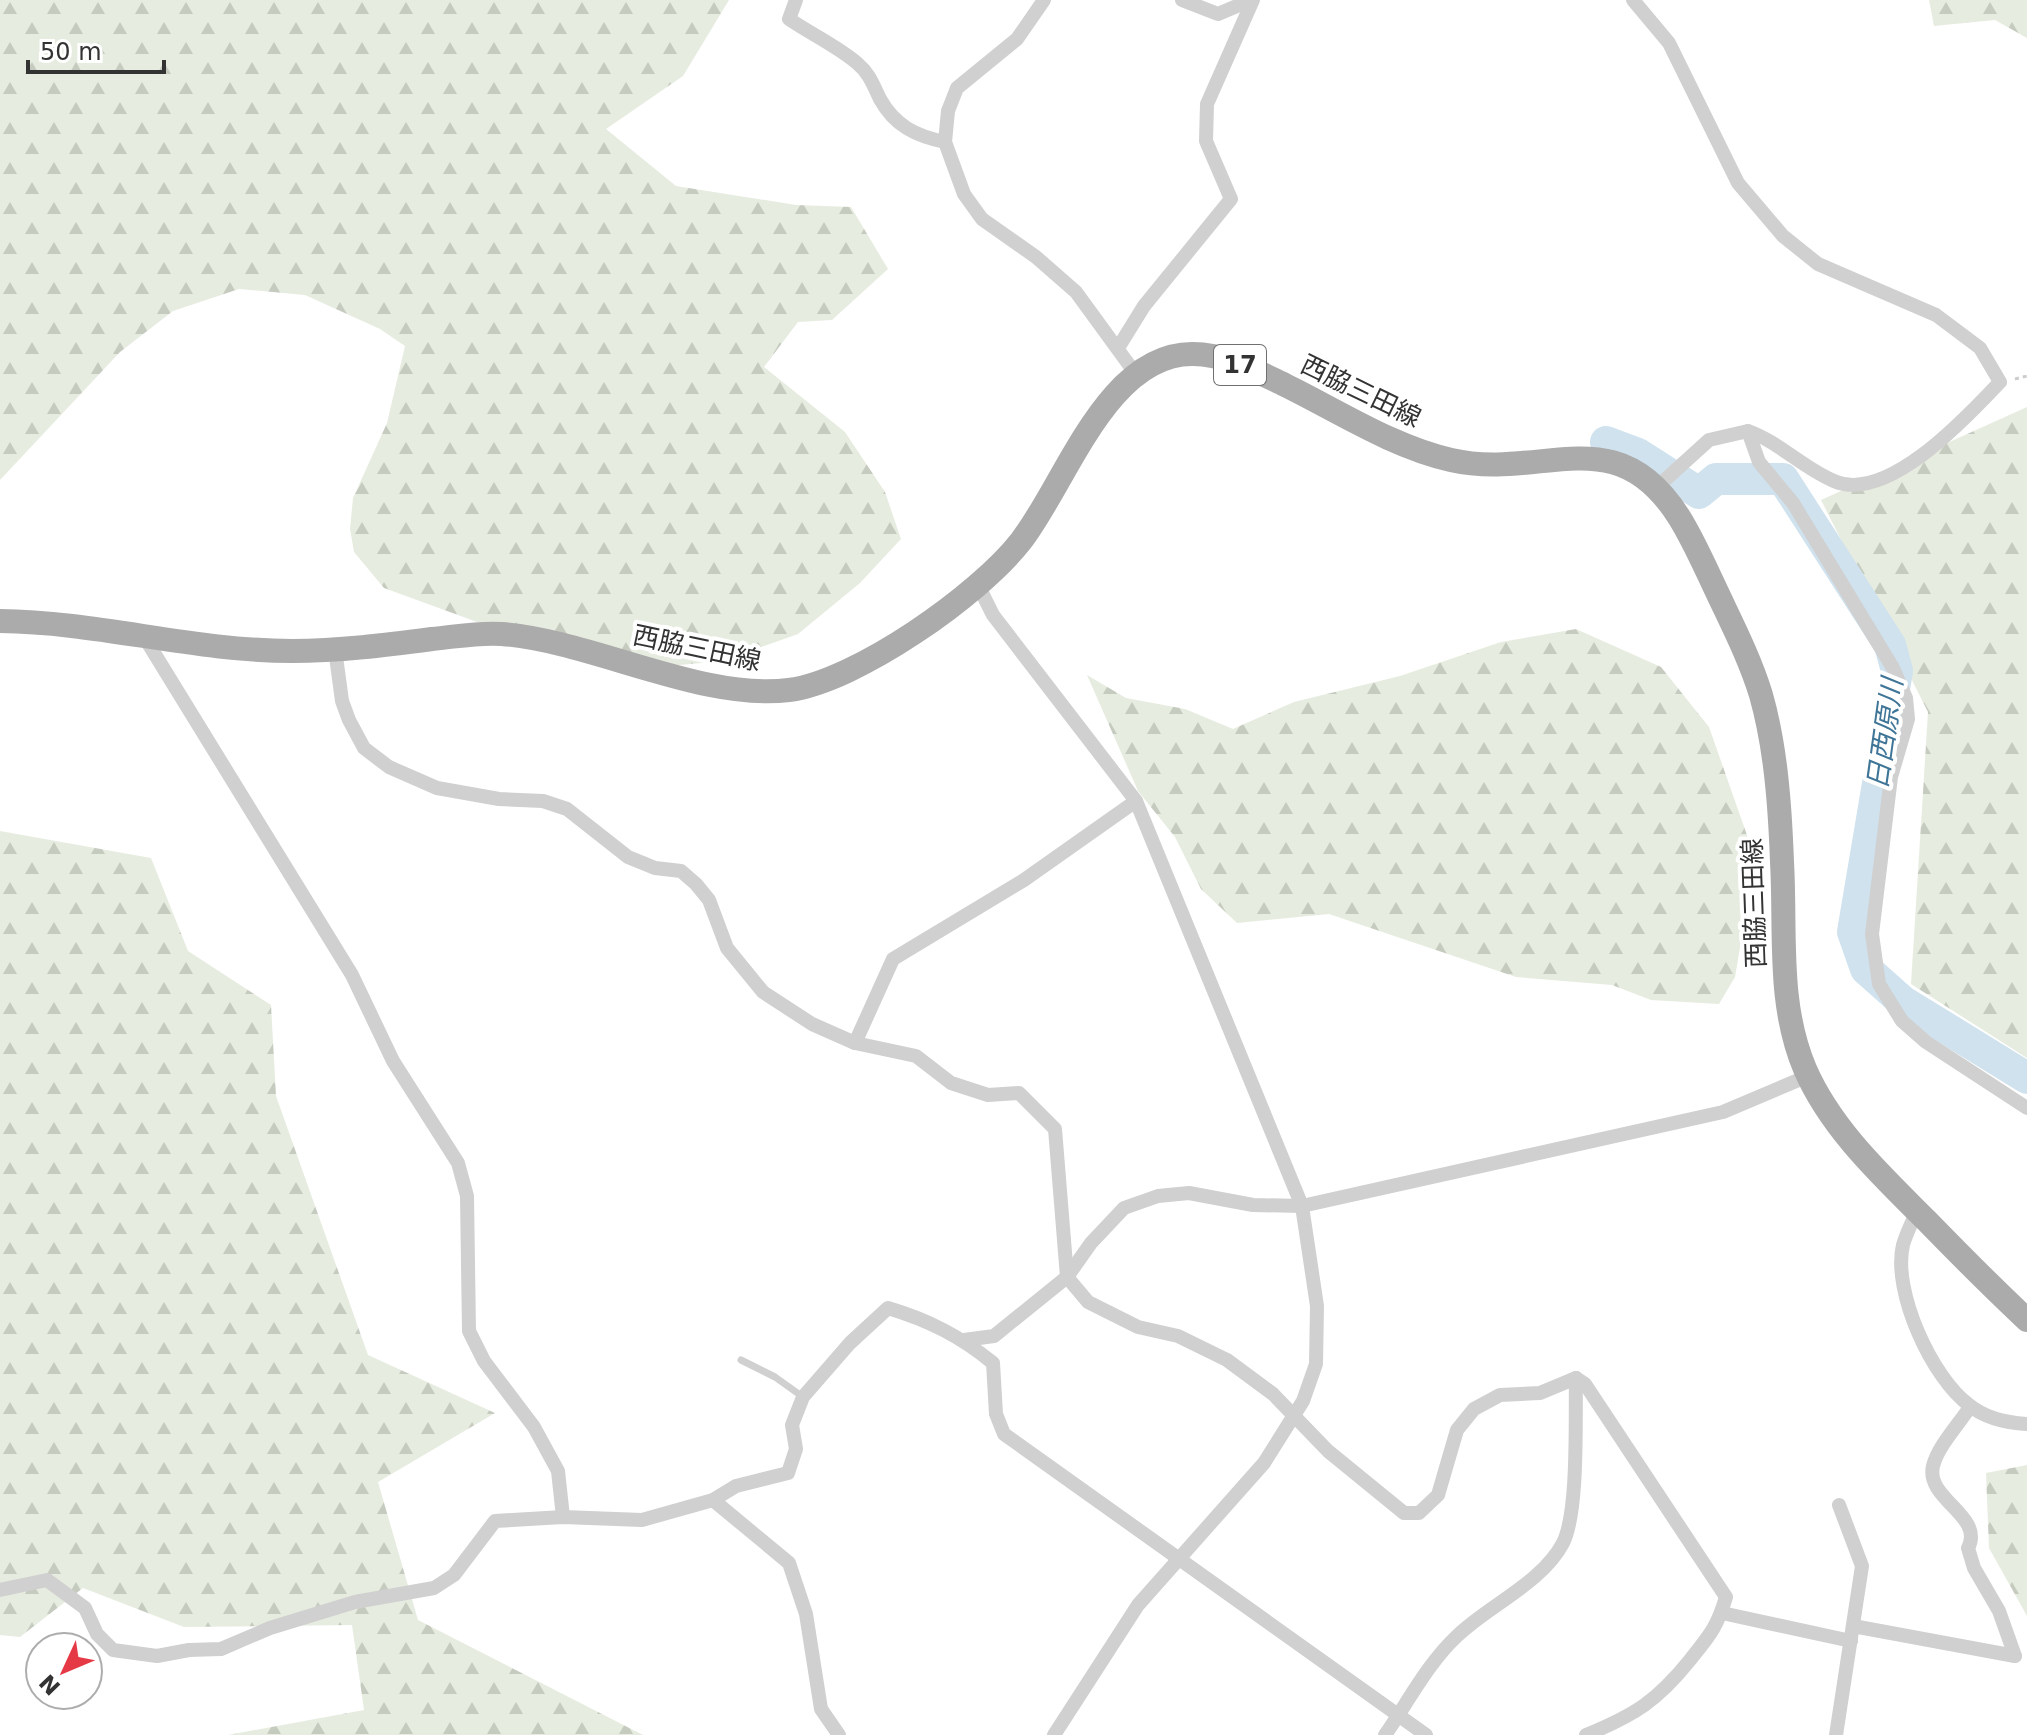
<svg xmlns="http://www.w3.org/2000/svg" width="2027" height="1735" font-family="'DejaVu Sans','Noto Sans JP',sans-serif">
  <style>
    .forest { fill: url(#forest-firs) }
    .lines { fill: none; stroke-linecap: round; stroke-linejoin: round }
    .river { stroke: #cfe2ee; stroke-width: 32 }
    .path { stroke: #cdcdcd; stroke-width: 3; stroke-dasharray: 4 4; stroke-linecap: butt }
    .lane { stroke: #d0d0d0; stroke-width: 7 }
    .street { stroke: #d0d0d0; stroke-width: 14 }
    .primary { stroke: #ababab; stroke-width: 24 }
    .labels { text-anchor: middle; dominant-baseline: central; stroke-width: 8; stroke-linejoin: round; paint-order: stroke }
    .shield { fill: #fff; stroke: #707070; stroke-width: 2 }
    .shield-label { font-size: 24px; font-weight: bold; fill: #333 }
    .street-label { font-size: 26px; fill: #333; stroke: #fff }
    .water-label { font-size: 28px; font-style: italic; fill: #3f7597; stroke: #fff }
  </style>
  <defs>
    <pattern id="forest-firs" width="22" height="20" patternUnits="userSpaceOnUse" patternTransform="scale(2)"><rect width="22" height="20" fill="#e6ecdf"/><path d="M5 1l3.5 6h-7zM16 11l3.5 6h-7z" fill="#c6cbc0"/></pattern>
  </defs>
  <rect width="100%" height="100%" fill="#fff"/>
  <g class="forest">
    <polygon points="0,0 729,0 683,76 606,129 676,186 796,205 851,207 888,269 832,320 798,322 764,367 845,432 885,492 901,539 860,583 798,634 722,661 658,667 513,635 384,588 354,552 350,529 353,498 387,423 405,346 380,329 305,295 239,289 173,311 120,352 0,480"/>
    <polygon points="1929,0 2027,0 2027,38 1995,20 1934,26"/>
    <polygon points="2027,407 2027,1058 1911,984 1928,712 1821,500"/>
    <polygon points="1576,629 1661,667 1709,727 1755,858 1735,977 1719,1004 1651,1000 1612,985 1516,977 1329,914 1237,923 1201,889 1175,837 1138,791 1087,675 1126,698 1185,709 1233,729 1294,702 1400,676 1501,642"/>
    <polygon points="0,831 151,858 188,951 271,1005 276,1096 368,1355 495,1413 378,1482 418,1620 643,1735 228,1735 364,1710 352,1625 184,1627 83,1588 20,1637 0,1635"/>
    <polygon points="2027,1465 2027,1616 1989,1548 1986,1473"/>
  </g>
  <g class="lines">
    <polyline class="river" points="1606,442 1638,454 1699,493 1716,479 1783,479 1890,645 1897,671 1853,932 1866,969 1902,1001 2027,1078"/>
    <polyline class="path" points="2015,379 2027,376"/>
    <polyline class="lane" points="741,1360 775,1377 803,1397"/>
    <g class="street">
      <path d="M 796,0 L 789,19 C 811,34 837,46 857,63 C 870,74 873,85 880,99 C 895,126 916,136 945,142"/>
      <polyline points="1044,0 1017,39 957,88 948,111 945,142 964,194 982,219 1036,257 1076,292 1135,373"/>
      <polyline points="1182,0 1218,14 1251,0"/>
      <path d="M 1633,0 L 1669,43 L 1738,183 L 1783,236 L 1818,264 L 1936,315 L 1980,348 L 2000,382 C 1966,418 1887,504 1834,481 C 1803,468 1779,442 1748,431 L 1709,440 L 1656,488"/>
      <polyline points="1118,348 1144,306 1231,199 1206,141 1207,104 1253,0"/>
      <polyline points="1748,431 1759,462 1793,503 1893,668 1906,698 1908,719 1891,777 1872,934 1879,984 1902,1021 1926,1042 2027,1108"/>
      <polyline points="979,587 993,615 1136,801 1302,1206 1317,1306 1316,1364 1303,1401 1264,1463 1138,1605 1054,1735"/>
      <polyline points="143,635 352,975 393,1061 458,1163 467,1196 469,1331 484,1361 534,1427 558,1471 563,1517"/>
      <polyline points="335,649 342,701 349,720 364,748 389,767 437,788 499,799 543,801 567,809 628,857 655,868 681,871 696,884 709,900 727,948 763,992 812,1024 855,1043 916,1056 951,1083 988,1095 1019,1093 1055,1129 1067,1277 1088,1302 1138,1327 1178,1336 1227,1360 1273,1394 1328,1451 1404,1513 1419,1513 1438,1495 1457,1430 1474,1409 1500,1395 1540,1393 1576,1378"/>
      <polyline points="855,1043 893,959 1024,880 1136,801"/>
      <path d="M 1917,1211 C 1912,1222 1906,1234 1903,1245 C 1892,1291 1932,1378 1969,1405 C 1985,1418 2008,1423 2027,1424"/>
      <polyline points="964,1340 994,1336 1067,1277 1091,1243 1124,1208 1158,1196 1189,1193 1253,1205 1302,1206 1723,1112 1808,1076"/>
      <path d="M 1576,1378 L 1585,1384 L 1726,1597 C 1717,1628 1709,1636 1690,1660 C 1657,1701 1635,1715 1586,1735"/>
      <path d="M 1970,1407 C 1959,1424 1938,1446 1933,1466 C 1925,1499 1985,1516 1968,1548 L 1974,1568 L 1999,1611 L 2015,1656"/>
      <polyline points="713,1500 789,1563 806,1614 821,1709 839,1735"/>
      <path d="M 0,1590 L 47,1580 L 85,1608 L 97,1634 L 113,1650 L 157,1656 L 189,1650 L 221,1649 L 270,1628 L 355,1602 L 434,1588 L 454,1575 L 495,1521 L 563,1517 L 642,1520 L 713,1500 L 736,1486 L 788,1473 L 796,1449 L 792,1425 L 803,1397 L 850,1343 L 888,1308 C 928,1320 960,1336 993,1363 L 996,1414 L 1004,1434 L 1426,1735"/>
      <polyline points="1722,1613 1851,1641"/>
      <polyline points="1853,1626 2015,1656"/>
      <path d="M 1385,1735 C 1408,1702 1428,1663 1457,1636 C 1489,1605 1542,1583 1563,1543 C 1579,1511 1575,1417 1576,1378"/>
      <polyline points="1836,1735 1862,1566 1839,1505"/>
    </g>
    <path class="primary" d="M 0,621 C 98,622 194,651 292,651 C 339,651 386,645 432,639 C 455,637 479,632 502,634 C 592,641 702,701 789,690 C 857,681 979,595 1021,541 C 1066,483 1107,353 1193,354 C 1225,354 1256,371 1285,385 C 1338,411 1393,447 1451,460 C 1542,481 1615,416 1679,517 C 1694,541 1705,567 1717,592 C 1733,626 1750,659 1761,695 C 1776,748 1780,807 1782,862 C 1786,932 1777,1003 1805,1069 C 1831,1129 1882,1176 1927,1221 C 1960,1255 1993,1288 2027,1320"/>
  </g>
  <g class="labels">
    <rect class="shield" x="1214" y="345" width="52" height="40" rx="6"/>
    <g class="shield-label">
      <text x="1240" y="365">17</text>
    </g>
    <g class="street-label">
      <text transform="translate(1361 391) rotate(26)">西脇三田線</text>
      <text transform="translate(697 648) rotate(12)">西脇三田線</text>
      <text transform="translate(1754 903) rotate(-92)">西脇三田線</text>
    </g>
    <g class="water-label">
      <text transform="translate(1885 734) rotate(-82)">日西原川</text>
    </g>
  </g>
  <g transform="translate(64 1671) rotate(226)"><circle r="38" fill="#ffffff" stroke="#adadad" stroke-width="2"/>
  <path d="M0-6L14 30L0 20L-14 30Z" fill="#e63946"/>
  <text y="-12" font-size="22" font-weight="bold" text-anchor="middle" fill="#333333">N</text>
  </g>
  <path d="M28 60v12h136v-12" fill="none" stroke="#333333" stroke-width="4"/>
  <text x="40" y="60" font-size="24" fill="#333333" stroke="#ffffff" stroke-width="6" paint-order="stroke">50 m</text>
</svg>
